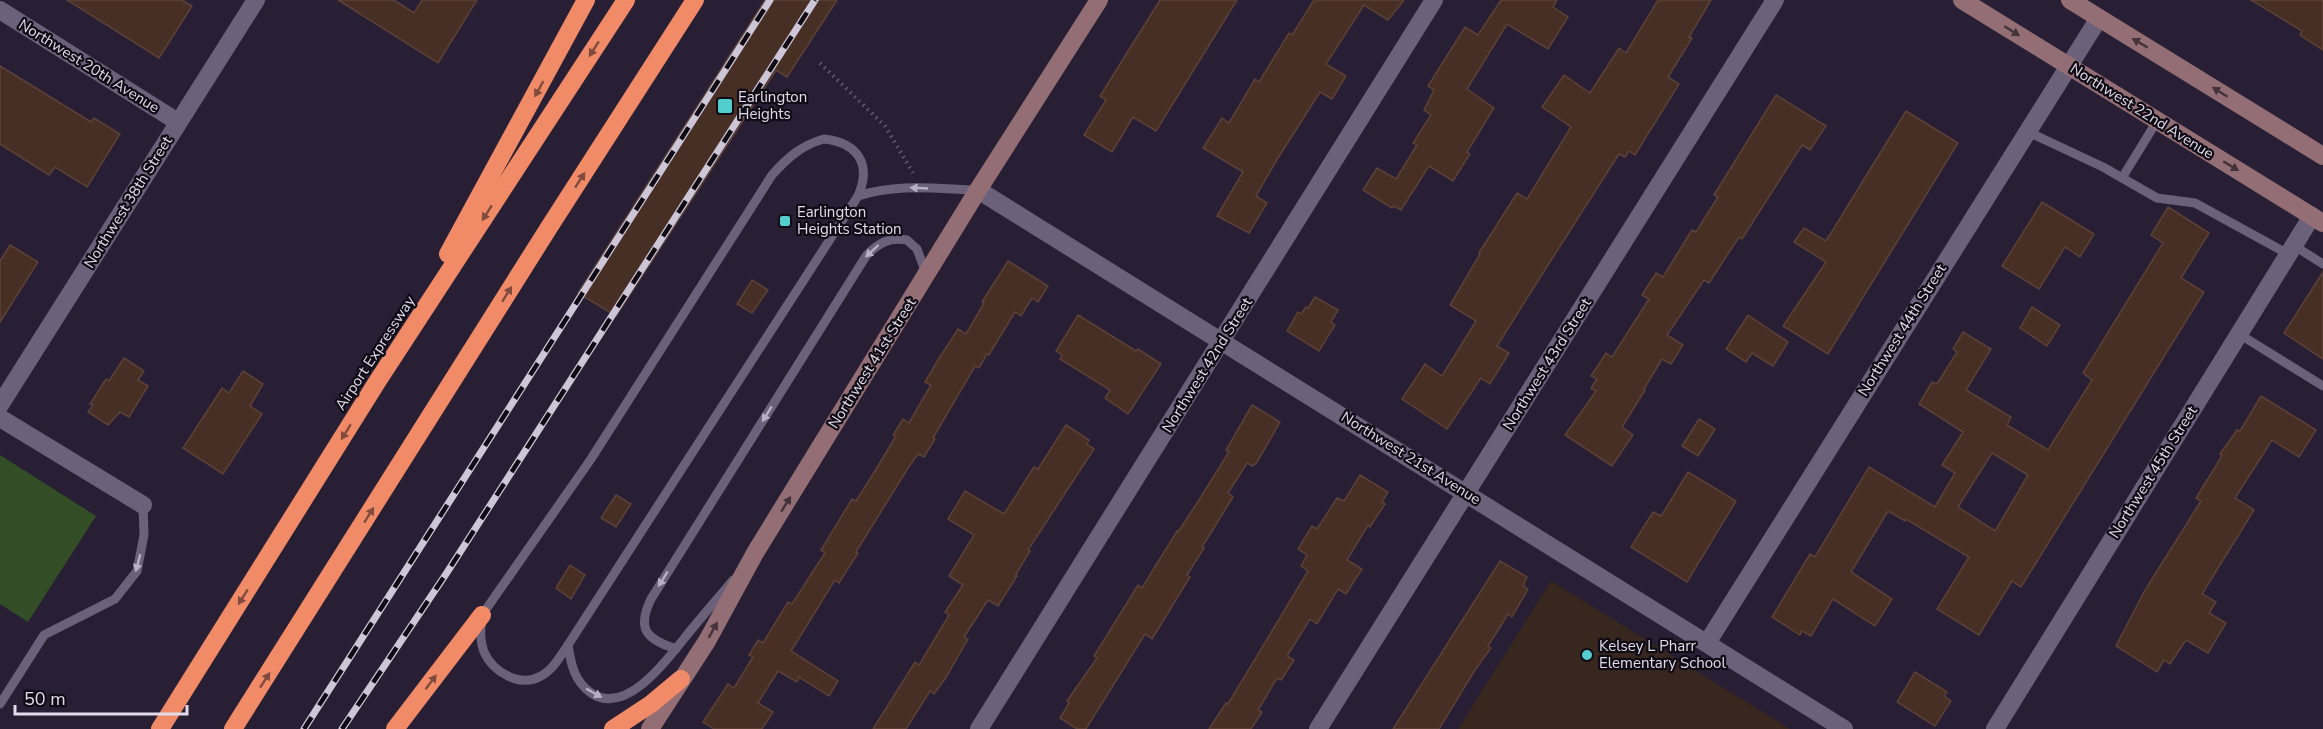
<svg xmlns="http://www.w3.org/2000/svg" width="2323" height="729" font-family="'Nunito Sans',sans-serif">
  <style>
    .education { fill: #38271e }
    .green { fill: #334e26 }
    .building { fill: #482f26; stroke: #5c4138; stroke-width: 1.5; fill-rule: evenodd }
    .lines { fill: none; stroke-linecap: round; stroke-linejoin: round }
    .path { stroke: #645c6f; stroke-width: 4; stroke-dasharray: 1.5 4.5; stroke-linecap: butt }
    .lane { stroke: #6b617a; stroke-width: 9 }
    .street { stroke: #6b617a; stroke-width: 18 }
    .secondary { stroke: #936e74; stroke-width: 18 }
    .highway { stroke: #f18b67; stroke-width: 18 }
    .rail-casing { stroke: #cdc6d6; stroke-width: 7 }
    .rail { stroke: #0f0b15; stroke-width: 4.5; stroke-dasharray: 14; stroke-linecap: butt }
    .oneway { fill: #44333b }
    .oneway2 { fill: #804b3e }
    .oneway3 { fill: #b8b0c3 }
    .poi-dot { fill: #52cdce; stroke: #0f0b15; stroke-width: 2 }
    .labels { text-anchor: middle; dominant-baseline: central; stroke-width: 4.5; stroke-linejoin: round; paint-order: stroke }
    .street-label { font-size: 15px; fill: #e1dbea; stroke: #0f0b15 }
    .poi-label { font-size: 15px; fill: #e1dbea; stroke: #0f0b15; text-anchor: start }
  </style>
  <rect width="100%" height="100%" fill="#281f34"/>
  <polygon class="education" points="1551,581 1790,729 1458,729"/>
  <polygon class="green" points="0,455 96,516 28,622 0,604"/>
  <g class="building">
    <polygon points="67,0 182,0 192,6 159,58"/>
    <polygon points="338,0 394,0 414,13 422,0 477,0 438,63"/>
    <polygon points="765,0 837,0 787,77 776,70 616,316 578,293"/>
    <polygon points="1160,0 1237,0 1156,131 1133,117 1112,152 1084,135 1106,100 1100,96"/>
    <polygon points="1314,0 1404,0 1388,20 1364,5 1326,64 1346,76 1332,99 1320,92 1278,158 1256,196 1267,203 1249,233 1217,216 1243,172 1203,148 1222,118 1229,123 1255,79 1259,82 1289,33 1292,35"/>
    <polygon points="1501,0 1557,0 1553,7 1568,17 1548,49 1507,24 1467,89 1494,108 1467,152 1470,154 1453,181 1429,166 1401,210 1394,206 1392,208 1363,190 1377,168 1396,179 1417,145 1413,143 1431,115 1424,110 1434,90 1428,86 1465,27 1478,35"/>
    <polygon points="1658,0 1711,0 1689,37 1692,38 1668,77 1679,84 1635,155 1629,151 1625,157 1619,154 1541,276 1497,346 1509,353 1490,384 1481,378 1447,429 1402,399 1425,364 1442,376 1476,321 1450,305 1480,254 1479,253 1517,193 1527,199 1571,127 1542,107 1564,75 1590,93 1619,48 1626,53"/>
    <polygon points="2251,0 2323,0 2323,50 2300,35 2302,31"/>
    <polygon points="0,66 91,122 94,118 120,134 87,187 55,167 49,175 0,144"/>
    <polygon points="1776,95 1826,126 1810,150 1802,145 1742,239 1739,237 1709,283 1704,280 1667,335 1683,345 1671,364 1662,359 1644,389 1645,390 1622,427 1633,435 1612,466 1565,435 1596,391 1591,388 1597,379 1591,376 1606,353 1612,357 1649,299 1642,295 1656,273 1663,277 1690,233 1692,230 1696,232 1718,197 1714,195"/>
    <polygon points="1906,111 1958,143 1828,354 1783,326 1826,262 1794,242 1804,228 1826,241"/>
    <polygon points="2042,202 2094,234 2080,257 2065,247 2039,289 2002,266"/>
    <path d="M 2168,207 L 2209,233 L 2181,278 L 2204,292 L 2021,587 L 2012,581 L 1979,635 L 1937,609 L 1969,557 L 1906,519 L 1905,521 L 1888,511 L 1851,572 L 1892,599 L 1875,626 L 1833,599 L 1811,636 L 1802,631 L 1800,635 L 1772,617 L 1810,554 L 1815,557 L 1869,467 L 1935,507 L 1955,473 L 1942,465 L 1963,432 L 1919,404 L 1932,382 L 1937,384 L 1957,352 L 1953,349 L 1963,332 L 1991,349 L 1966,390 L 2011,417 L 2007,425 L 2048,450 L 2092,380 L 2083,373 L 2163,243 L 2151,235 ZM 1992,453 L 2028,475 L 1995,531 L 1958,507 Z"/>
    <polygon points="10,245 38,262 0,322 0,261"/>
    <polygon points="1008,261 1048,286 1038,302 1032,298 1021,316 1015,312 989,355 987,354 979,368 975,366 933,438 935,439 924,457 918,454 908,468 856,552 858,553 839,583 835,580 791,651 838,681 829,696 799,677 797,682 778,671 758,703 773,712 762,729 714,729 703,722 728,684 734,688 753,657 749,655 758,640 763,643 788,602 792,604 825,553 821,550 852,499 856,501 875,471 896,436 893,435 903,419 909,423 931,385 925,382 938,360 958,329 966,334 984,303 982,302"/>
    <polygon points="2323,272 2323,359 2284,333"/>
    <polygon points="752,280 768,290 752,313 737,304"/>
    <polygon points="1315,297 1338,310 1331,322 1335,325 1319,351 1287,331 1298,312 1301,314 1306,307 1308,308"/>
    <polygon points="2032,307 2060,325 2047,346 2020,328"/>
    <polygon points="1078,315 1136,351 1138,349 1161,364 1128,414 1105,398 1110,390 1060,359 1062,355 1056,351"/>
    <polygon points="1748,315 1788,342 1773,366 1752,353 1746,362 1726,349"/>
    <polygon points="124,358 144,371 138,380 148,386 129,417 120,412 108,425 88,412 93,405 90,404 106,379 109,381"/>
    <polygon points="243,371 263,384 250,406 262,414 223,474 183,448 222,388 229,393"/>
    <polygon points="2261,396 2316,430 2299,457 2272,440 2235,498 2254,510 2202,594 2216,602 2209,613 2226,623 2208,653 2186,640 2170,664 2164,660 2157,672 2116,646 2145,590 2201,501 2196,498 2214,469 2222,455 2220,454 2237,430 2240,431"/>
    <polygon points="1252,405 1280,422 1257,462 1253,466 1247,463 1228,493 1233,497 1202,547 1204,548 1187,575 1190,577 1152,639 1145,634 1086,729 1077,729 1060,718 1069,703 1067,701 1097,658 1094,656 1138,585 1142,588 1177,531 1178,532 1197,503 1229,452 1226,450"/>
    <polygon points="1699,419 1715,429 1698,456 1682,446"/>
    <polygon points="1066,425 1089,440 1087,444 1094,449 1028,550 1030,551 1015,576 1017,576 998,606 988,600 964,637 968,639 945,679 934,694 930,691 906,729 873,729 915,662 919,665 949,615 945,612 963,585 949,576 974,535 948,519 965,491 1004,514 1034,467 1038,469"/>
    <polygon points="1688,472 1736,501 1687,582 1631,547 1653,512 1661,516"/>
    <polygon points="1360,475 1388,492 1382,502 1385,504 1370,527 1368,525 1347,560 1362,569 1346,594 1338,589 1317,624 1310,619 1287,656 1294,660 1281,680 1277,678 1258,710 1262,712 1251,729 1209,729 1226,703 1228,704 1308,571 1301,566 1307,555 1298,549 1312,526 1317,529 1337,498 1344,501"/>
    <polygon points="616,495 631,504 616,527 601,518"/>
    <polygon points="1500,561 1527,577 1523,586 1528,589 1512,617 1508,614 1488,646 1491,648 1475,670 1439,729 1393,729"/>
    <polygon points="570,565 585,575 571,599 556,588"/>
    <polygon points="1915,672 1947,692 1944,696 1951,701 1935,726 1897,702"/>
  </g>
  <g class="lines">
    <polyline class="path" points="820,63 885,126 913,173"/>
    <g class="lane">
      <polyline points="2026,131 2103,167 2157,198 2195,203 2288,254"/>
      <path d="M 824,139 C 858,143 872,164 858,196 L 568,645 C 561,655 553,670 541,676 C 520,688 493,672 484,652 C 479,639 481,627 482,615 L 591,459 L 772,175 C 788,157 802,145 824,139 Z"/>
      <polyline points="2122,178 2157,121"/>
      <path d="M 858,196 C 897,183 938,189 978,190"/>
      <polyline points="2293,245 2323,264"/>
      <polyline points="2239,334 2323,386"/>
      <path d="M 568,645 C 571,664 574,681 591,693 C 628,718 671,654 691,630 C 705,613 719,597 733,580"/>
      <path d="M 676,649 C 647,639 636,630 651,599 L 866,256 C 878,243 889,237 907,240 L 917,249 L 926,273"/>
      <polyline points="0,704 44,635 115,599 137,571 144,535 143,505"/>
    </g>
    <g class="street">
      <polyline points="0,10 178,122"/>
      <polyline points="978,190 1844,729"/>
      <polyline points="0,405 256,0"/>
      <polyline points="0,418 143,505"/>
      <polyline points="1707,643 2099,18"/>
      <polyline points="979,729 1434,0"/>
      <polyline points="1318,729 1775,0"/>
      <polyline points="1995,729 2312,216"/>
    </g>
    <g class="secondary">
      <polyline points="1962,0 2323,223"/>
      <polyline points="2070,0 2323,156"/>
      <polyline points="650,729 707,641 755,553 978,190 1099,0"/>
    </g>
    <g class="highway">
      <polyline points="448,254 586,0"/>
      <polyline points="160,729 377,382 626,0"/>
      <polyline points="233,729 548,229 695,0"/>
      <polyline points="395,729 482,615"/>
      <polyline points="613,729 651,704 681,679"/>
    </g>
    <g class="rail-casing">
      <g id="rail">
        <polyline points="304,729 770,0"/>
        <polyline points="342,729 446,574 815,0"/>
      </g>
    </g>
    <use href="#rail" class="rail"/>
  </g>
  <defs><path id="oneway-solid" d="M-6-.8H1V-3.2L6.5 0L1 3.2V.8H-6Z" transform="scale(1.5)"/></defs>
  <g class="oneway">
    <use href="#oneway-solid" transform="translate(2012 31) rotate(32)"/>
    <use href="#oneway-solid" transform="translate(2140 43) rotate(-149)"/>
    <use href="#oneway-solid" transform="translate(2220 92) rotate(-148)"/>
    <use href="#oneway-solid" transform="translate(2231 166) rotate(31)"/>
    <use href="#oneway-solid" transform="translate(786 504) rotate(-58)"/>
    <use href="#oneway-solid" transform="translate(713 630) rotate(-61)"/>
  </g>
  <g class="oneway2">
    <use href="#oneway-solid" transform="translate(594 49) rotate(123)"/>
    <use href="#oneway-solid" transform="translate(539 89) rotate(119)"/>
    <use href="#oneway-solid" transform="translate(580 180) rotate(-57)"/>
    <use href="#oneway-solid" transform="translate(487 213) rotate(123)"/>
    <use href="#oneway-solid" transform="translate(507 294) rotate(-58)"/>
    <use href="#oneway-solid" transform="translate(346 432) rotate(122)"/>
    <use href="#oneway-solid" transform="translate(369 515) rotate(-58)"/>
    <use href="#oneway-solid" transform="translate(243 597) rotate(122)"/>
    <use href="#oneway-solid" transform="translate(265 680) rotate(-57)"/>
    <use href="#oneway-solid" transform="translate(431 682) rotate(-53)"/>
  </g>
  <g class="oneway3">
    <use href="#oneway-solid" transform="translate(919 188) rotate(-177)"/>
    <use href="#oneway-solid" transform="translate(872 251) rotate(137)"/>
    <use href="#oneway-solid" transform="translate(767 414) rotate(122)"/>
    <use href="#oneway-solid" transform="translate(138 563) rotate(105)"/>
    <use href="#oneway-solid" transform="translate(663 579) rotate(122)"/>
    <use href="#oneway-solid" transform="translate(594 693) rotate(29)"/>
  </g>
  <g class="poi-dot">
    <rect x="717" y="98" width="16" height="16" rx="3"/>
    <rect x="779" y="215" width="12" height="12" rx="3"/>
    <circle cx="1587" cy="655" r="6"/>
  </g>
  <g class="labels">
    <g class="street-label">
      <text transform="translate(89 66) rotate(32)">Northwest 20th Avenue</text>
      <text transform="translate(2142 111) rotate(32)">Northwest 22nd Avenue</text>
      <text transform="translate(128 202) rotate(-58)">Northwest 38th Street</text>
      <text transform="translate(1902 330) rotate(-58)">Northwest 44th Street</text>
      <text transform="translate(375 353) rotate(-57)">Airport Expressway</text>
      <text transform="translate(872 363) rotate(-58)">Northwest 41st Street</text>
      <text transform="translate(1547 364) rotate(-58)">Northwest 43rd Street</text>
      <text transform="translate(1207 365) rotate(-58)">Northwest 42nd Street</text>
      <text transform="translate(1411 458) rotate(32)">Northwest 21st Avenue</text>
      <text transform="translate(2153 472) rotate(-58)">Northwest 45th Street</text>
    </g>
    <g class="poi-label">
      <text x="738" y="97">Earlington<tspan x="738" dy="17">Heights</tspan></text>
      <text x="797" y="212">Earlington<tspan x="797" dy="17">Heights Station</tspan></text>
      <text x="1599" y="646">Kelsey L Pharr<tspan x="1599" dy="17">Elementary School</tspan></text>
    </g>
  </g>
  <path d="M15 705v9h172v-9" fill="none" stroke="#e1dbea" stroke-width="3"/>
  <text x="24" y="705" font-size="18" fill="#e1dbea" stroke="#0f0b15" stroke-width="4.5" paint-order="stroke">50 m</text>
</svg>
